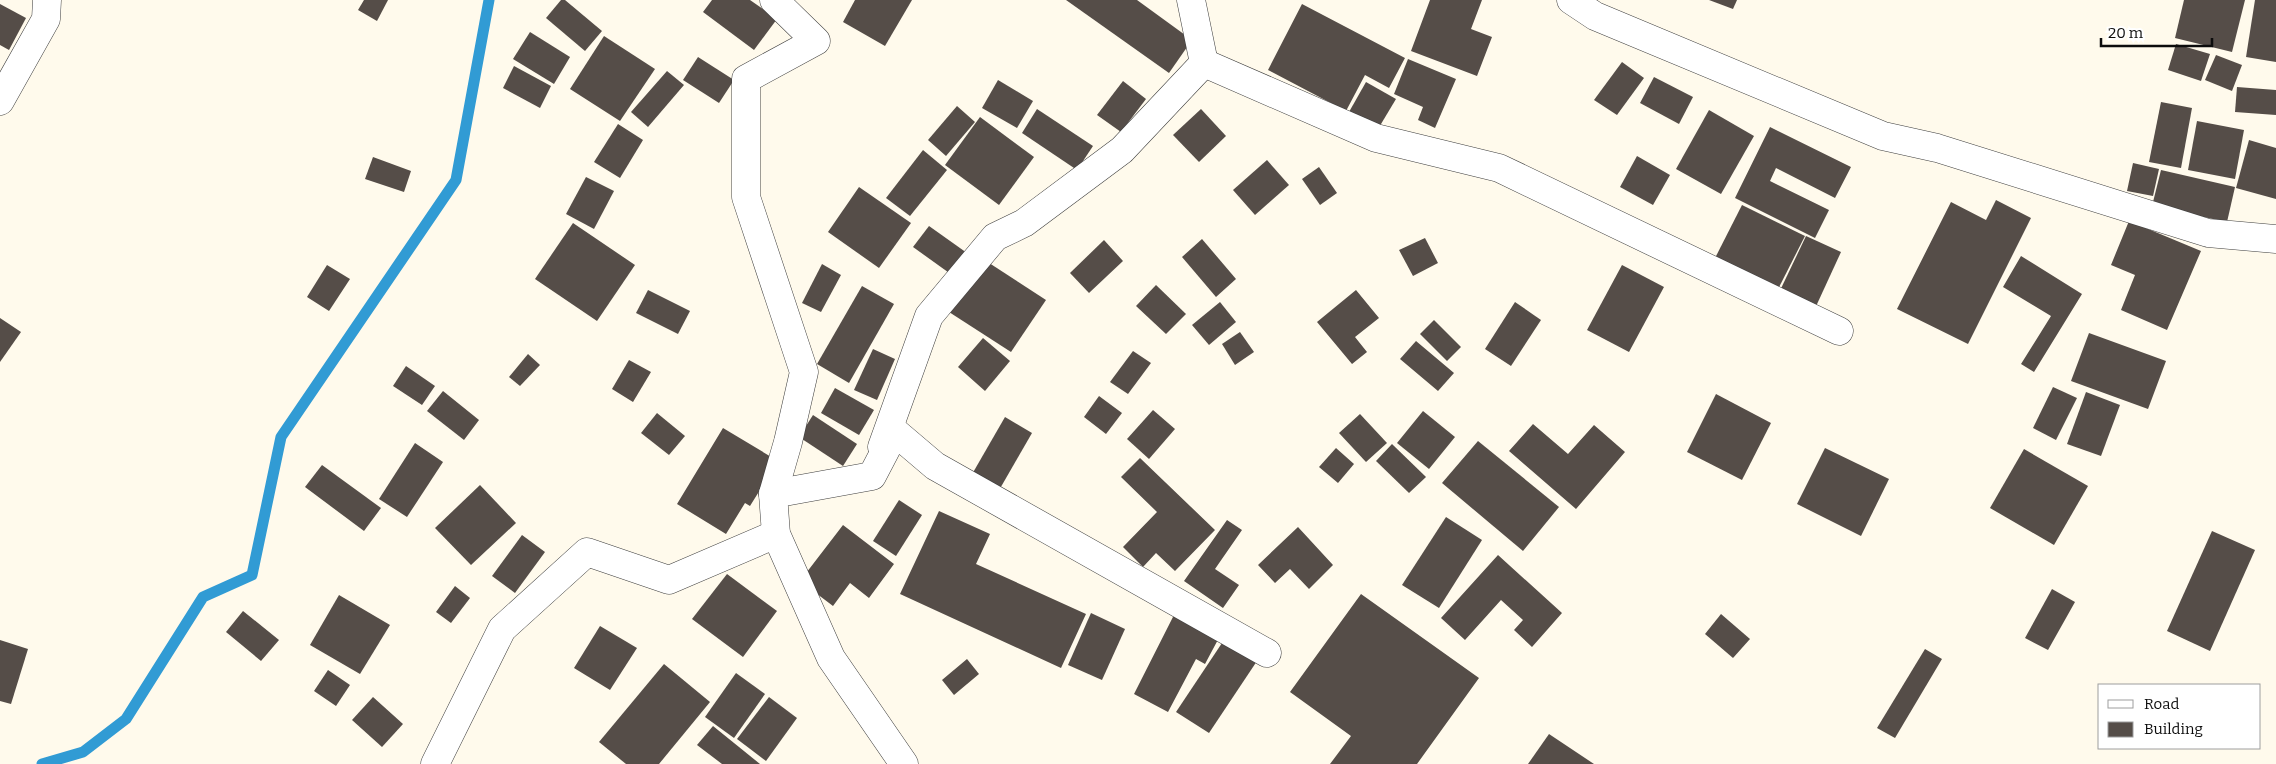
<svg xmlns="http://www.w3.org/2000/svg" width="2276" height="764" font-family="Bitter,serif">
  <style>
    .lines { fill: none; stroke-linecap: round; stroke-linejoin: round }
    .stream { stroke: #319bd4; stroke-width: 11 }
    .building { fill: #554d48 }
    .minor-casing { stroke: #3f3f3f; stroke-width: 29 }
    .minor { stroke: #fff; stroke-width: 28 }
  </style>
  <rect width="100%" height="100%" fill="#fffaec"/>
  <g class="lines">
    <polyline class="stream" points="42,764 83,752 126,719 203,597 252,575 281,437 456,180 489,0"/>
  </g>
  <g class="building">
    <polygon points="364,0 388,0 377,21 358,10"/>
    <polygon points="561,0 565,0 602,31 585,51 546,18"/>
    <polygon points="712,0 750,0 777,19 754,50 703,12"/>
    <polygon points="855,0 912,0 885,46 843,22"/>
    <polygon points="1066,0 1137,0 1192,40 1169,73"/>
    <polygon points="1430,0 1482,0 1471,29 1492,37 1477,76 1411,51"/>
    <polygon points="1709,0 1737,0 1733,9"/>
    <polygon points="2184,0 2245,0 2232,52 2175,38"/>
    <polygon points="2255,0 2276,0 2276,62 2246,57"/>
    <polygon points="0,4 26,18 9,50 0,45"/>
    <polygon points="1302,4 1405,58 1389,88 1365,75 1346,111 1268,70"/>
    <polygon points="530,32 570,57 554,84 513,59"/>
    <polygon points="604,36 655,69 620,121 570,89"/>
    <polygon points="2176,44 2210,54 2201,81 2168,70"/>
    <polygon points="2216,55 2242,65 2232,91 2205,80"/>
    <polygon points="698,57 734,80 719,103 683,80"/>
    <polygon points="1408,59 1456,79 1435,128 1418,120 1423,107 1394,94"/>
    <polygon points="1622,62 1644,78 1617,115 1594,100"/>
    <polygon points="514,66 551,86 540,108 503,88"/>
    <polygon points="667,71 684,85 648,127 631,112"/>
    <polygon points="1654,77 1693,97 1679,124 1640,103"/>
    <polygon points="998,80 1033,101 1017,128 982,108"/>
    <polygon points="1123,81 1146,99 1121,132 1097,115"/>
    <polygon points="1366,82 1396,99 1378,129 1349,112"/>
    <polygon points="2237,87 2276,90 2276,115 2235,112"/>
    <polygon points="2161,102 2192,108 2181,168 2149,162"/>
    <polygon points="957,106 975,122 946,156 928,140"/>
    <polygon points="1037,109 1093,146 1077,170 1022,133"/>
    <polygon points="1201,109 1226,136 1199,162 1173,135"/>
    <polygon points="1709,110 1754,136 1721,194 1676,169"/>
    <polygon points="980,117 1034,157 999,205 945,165"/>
    <polygon points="2197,121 2244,130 2235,179 2188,170"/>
    <polygon points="618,124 643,140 620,178 594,162"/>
    <polygon points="1770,127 1851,167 1835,198 1776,168 1770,181 1829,210 1815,238 1735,198"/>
    <polygon points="2249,140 2276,148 2276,199 2236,188"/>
    <polygon points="923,150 947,170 910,216 886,198"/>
    <polygon points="1637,156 1670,175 1653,205 1620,187"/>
    <polygon points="373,157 411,171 404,192 365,179"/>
    <polygon points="1267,160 1289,185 1255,215 1233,190"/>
    <polygon points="2133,163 2159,169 2153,196 2127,191"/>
    <polygon points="1319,167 1337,193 1320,205 1302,179"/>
    <polygon points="2161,170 2235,187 2227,222 2152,206"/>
    <polygon points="586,177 614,191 594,229 566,214"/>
    <polygon points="859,187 911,223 879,268 828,232"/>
    <polygon points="1996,200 2031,218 1968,344 1897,309 1951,202 1986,220"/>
    <polygon points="1742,205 1805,236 1774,297 1711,266"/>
    <polygon points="2129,221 2201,251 2167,330 2121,310 2135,275 2111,265"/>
    <polygon points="573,223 635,265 597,321 535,279"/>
    <polygon points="929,226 967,253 952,275 913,247"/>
    <polygon points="1806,236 1841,252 1812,315 1776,299"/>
    <polygon points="1425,238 1438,263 1413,276 1399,250"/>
    <polygon points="1202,239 1236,279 1216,297 1182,257"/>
    <polygon points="1104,240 1123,261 1089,293 1070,273"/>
    <polygon points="2021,256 2082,294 2034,372 2021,364 2051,316 2003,287"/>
    <polygon points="983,259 1046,300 1011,352 949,312"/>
    <polygon points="822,264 841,275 821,312 802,303"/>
    <polygon points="327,265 350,279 329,311 307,297"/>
    <polygon points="1622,265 1664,287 1629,352 1587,330"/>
    <polygon points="1156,285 1186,314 1166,334 1136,306"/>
    <polygon points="862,286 894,304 849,383 817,364"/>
    <polygon points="648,290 690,311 678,334 636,313"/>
    <polygon points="1356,290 1379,318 1355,337 1367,352 1352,364 1317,322"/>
    <polygon points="1220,302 1236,322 1209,345 1192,325"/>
    <polygon points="1515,302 1541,320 1511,366 1485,349"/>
    <polygon points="0,318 21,332 0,362"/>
    <polygon points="1434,320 1461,347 1447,361 1420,334"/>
    <polygon points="1240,332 1254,352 1235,365 1222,344"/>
    <polygon points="2089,333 2166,361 2148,409 2071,381"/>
    <polygon points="983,338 1010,361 985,391 958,367"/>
    <polygon points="1416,341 1454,373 1438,391 1400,359"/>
    <polygon points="873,349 895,359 877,400 854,390"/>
    <polygon points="1133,351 1151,363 1128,394 1110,382"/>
    <polygon points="528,354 540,365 520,386 509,377"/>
    <polygon points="629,360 651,372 633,402 612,389"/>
    <polygon points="406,366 435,386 422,405 393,386"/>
    <polygon points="2053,387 2077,398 2056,440 2033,428"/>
    <polygon points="835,388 874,410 859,435 821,413"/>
    <polygon points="443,391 479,420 464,440 427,411"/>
    <polygon points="2086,392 2120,405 2101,456 2067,444"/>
    <polygon points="1716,394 1771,423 1742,480 1687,452"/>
    <polygon points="1099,396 1122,413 1106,434 1084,417"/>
    <polygon points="1153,410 1175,429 1149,459 1127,439"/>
    <polygon points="1423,411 1455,437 1429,469 1397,443"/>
    <polygon points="657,413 685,436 669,455 641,433"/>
    <polygon points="1360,414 1387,443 1366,462 1339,433"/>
    <polygon points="813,415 857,444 843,466 799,437"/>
    <polygon points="1005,417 1032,433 998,492 971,476"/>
    <polygon points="1533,424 1568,454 1594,425 1625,452 1576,509 1509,451"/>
    <polygon points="723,428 778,461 750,506 745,503 726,534 677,504"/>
    <polygon points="1478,441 1559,507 1523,551 1442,483"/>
    <polygon points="415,443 443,462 407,517 379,499"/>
    <polygon points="1392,444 1426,477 1409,493 1376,461"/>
    <polygon points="1336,448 1354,464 1338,483 1319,467"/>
    <polygon points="1825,448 1889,479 1861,536 1797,504"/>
    <polygon points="2024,449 2088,486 2054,545 1990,508"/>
    <polygon points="1140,458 1215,530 1175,571 1156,553 1143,567 1123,547 1157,512 1121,477"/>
    <polygon points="322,465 381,508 364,531 305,487"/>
    <polygon points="480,485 516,523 471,565 435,528"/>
    <polygon points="899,500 922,515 896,556 873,541"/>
    <polygon points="939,511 990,534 976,564 1086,614 1061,668 900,594"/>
    <polygon points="1446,517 1482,540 1439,608 1402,585"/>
    <polygon points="1227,520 1242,530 1215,569 1239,585 1223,608 1184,581"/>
    <polygon points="843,525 894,564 869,598 850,583 833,606 800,581"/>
    <polygon points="1298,527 1333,565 1309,589 1290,569 1275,583 1258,565"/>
    <polygon points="2212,531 2255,550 2210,651 2167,631"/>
    <polygon points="522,535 545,552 515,593 492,576"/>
    <polygon points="1498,555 1562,613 1532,647 1514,630 1523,620 1501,600 1465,640 1441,618"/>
    <polygon points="727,574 777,611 743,657 692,619"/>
    <polygon points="455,586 470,598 451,623 436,612"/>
    <polygon points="2052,589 2075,602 2048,650 2025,638"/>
    <polygon points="1361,594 1479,678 1417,764 1330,764 1351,736 1290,692"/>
    <polygon points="339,595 390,625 360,674 310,645"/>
    <polygon points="243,611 279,640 261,661 226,632"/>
    <polygon points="1176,611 1221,634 1205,664 1196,659 1168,712 1134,694"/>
    <polygon points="1091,613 1125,629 1102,680 1068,665"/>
    <polygon points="1721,614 1750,639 1733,658 1705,634"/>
    <polygon points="600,626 637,648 610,690 574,668"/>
    <polygon points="0,640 28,649 11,704 0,701"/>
    <polygon points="1224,640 1257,661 1209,733 1176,712"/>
    <polygon points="1925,649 1942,659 1895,738 1877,728"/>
    <polygon points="967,659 979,674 954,695 942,680"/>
    <polygon points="664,664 710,702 659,764 626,764 599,742"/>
    <polygon points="328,670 350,685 336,706 314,691"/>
    <polygon points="736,673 765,694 734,738 705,717"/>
    <polygon points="373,697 403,724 382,747 352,720"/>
    <polygon points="769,697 797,718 766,761 737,739"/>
    <polygon points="713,726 760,764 722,764 697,745"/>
    <polygon points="1549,734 1594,764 1528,764"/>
  </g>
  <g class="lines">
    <g class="minor-casing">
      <g id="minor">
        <polyline points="774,0 816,41 746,79 746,197 804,372 788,442 773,494 776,534 831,658 904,764"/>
        <polyline points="1191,0 1204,63"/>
        <polyline points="1571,0 1595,16 1883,136 1937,148 2208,233 2276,239"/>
        <polyline points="1204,63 1376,138 1499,168 1839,331"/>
        <polyline points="0,101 46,19 47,0"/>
        <polyline points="882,447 929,316 995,237 1024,223 1122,150 1204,63"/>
        <polyline points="773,494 872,476 895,432 935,466 1267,653"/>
        <polyline points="435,764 502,629 587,552 669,580 776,534"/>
      </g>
    </g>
    <use href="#minor" class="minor"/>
  </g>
  <rect x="2098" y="684" width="162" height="65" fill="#ffffff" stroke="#9e9e9e"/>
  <rect x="2108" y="700" width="25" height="8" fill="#ffffff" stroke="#9e9e9e"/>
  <text x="2144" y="709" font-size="15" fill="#0c0c0c">Road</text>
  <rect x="2108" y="722" width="25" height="15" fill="#554d48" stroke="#9e9e9e"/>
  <text x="2144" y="734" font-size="15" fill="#0c0c0c">Building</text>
  <path d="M2101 38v8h111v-8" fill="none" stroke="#0c0c0c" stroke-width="2.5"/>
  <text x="2108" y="38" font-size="15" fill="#0c0c0c" stroke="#ffffff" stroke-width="4" paint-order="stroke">20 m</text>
</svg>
